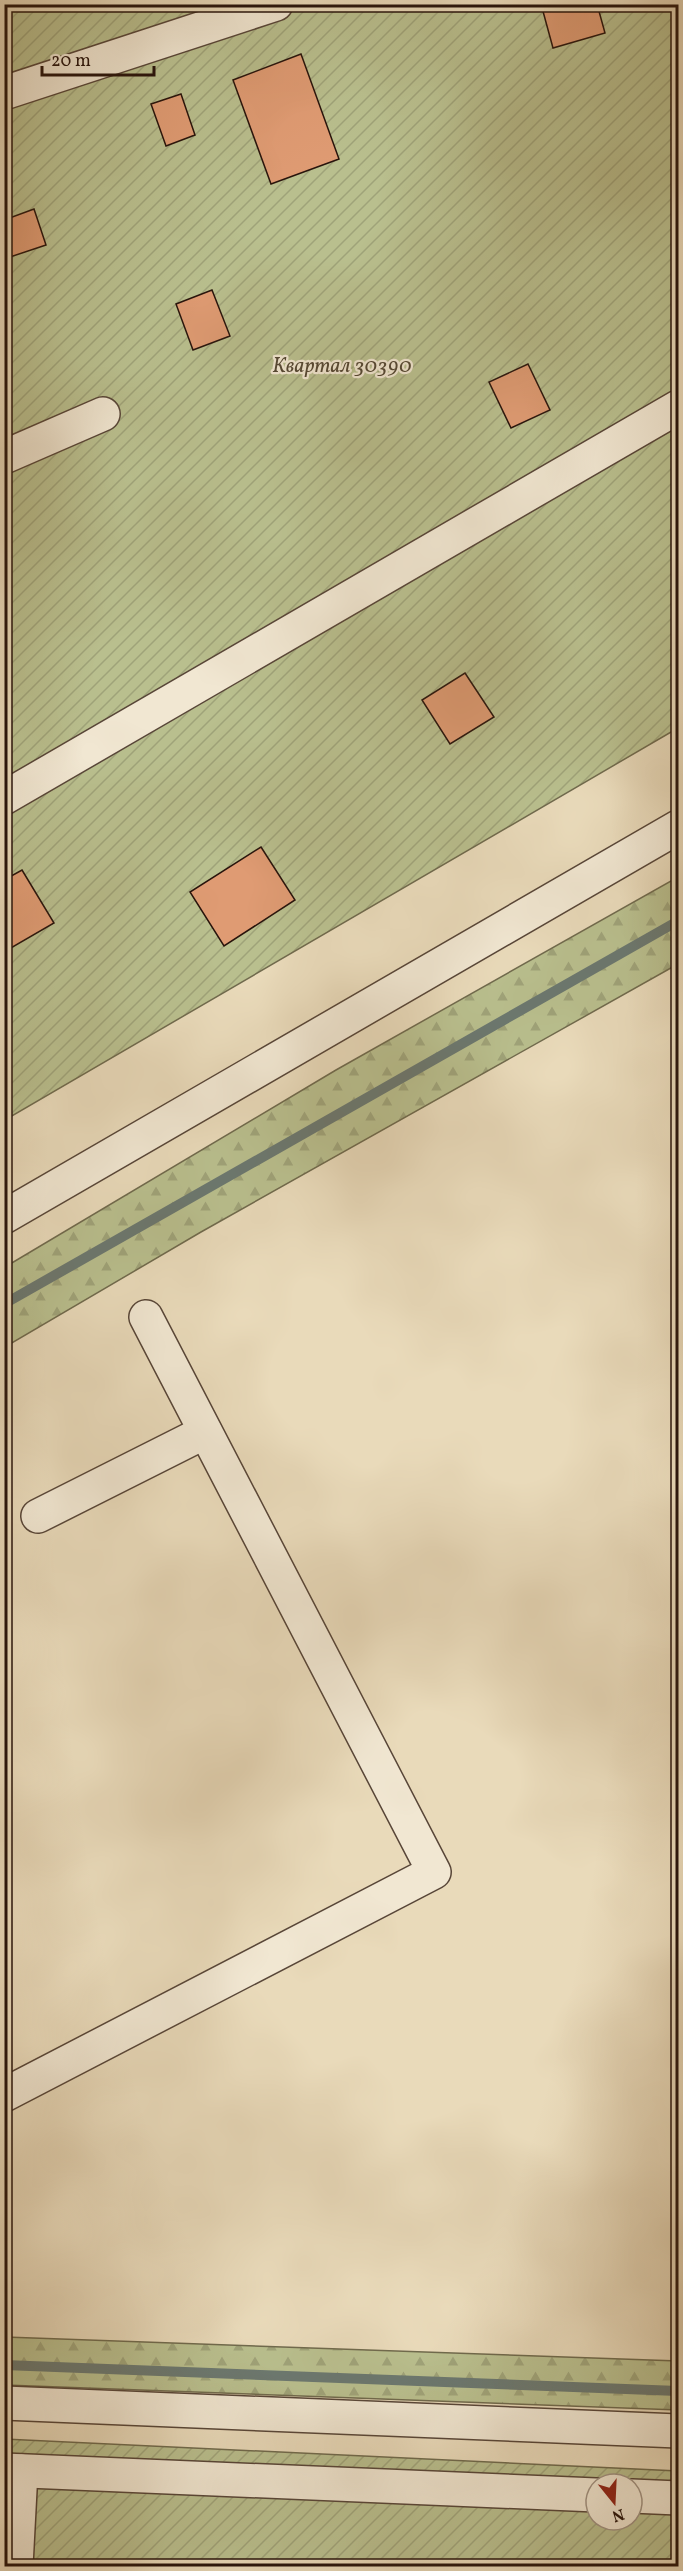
<svg xmlns="http://www.w3.org/2000/svg" width="683" height="2571" font-family="Vollkorn,serif">
  <style>
    .forest { fill: url(#forest-firs); stroke: #706a4d; stroke-width: 1.5 }
    .garden { fill: url(#garden-furrows); stroke: #706a4d; stroke-width: 1.5; fill-rule: evenodd }
    .lines { fill: none; stroke-linecap: round; stroke-linejoin: round }
    .stream { stroke: #6b7870; stroke-width: 10 }
    .building { fill: #df9b73; stroke: #28140c; stroke-width: 1.5 }
    .minor-casing { stroke: #584638; stroke-width: 36 }
    .minor { stroke: #f1e7d2; stroke-width: 33 }
    .labels { text-anchor: middle; dominant-baseline: central; stroke-width: 4.5; stroke-linejoin: round; paint-order: stroke }
    .park-label { font-size: 21px; font-style: italic; fill: #544733; stroke: #f1e7d2 }
  </style>
  <defs>
    <pattern id="forest-firs" width="22" height="20" patternUnits="userSpaceOnUse" patternTransform="scale(1.5)"><rect width="22" height="20" fill="#b9bf8e"/><path d="M5 1l3.5 6h-7zM16 11l3.5 6h-7z" fill="#9fa379"/></pattern>
    <pattern id="garden-furrows" width="10" height="10" patternUnits="userSpaceOnUse" patternTransform="scale(1.5)"><rect width="10" height="10" fill="#b9bf8e"/><path d="M-1 1l2-2M0 10L10 0M9 11l2-2" fill="none" stroke="#9fa379"/></pattern>
  </defs>
  <rect width="100%" height="100%" fill="#e9daba"/>
  <filter id="stains"><feTurbulence type="fractalNoise" baseFrequency=".00333" numOctaves="4"/><feColorMatrix values="0 0 0 0 .2 0 0 0 0 .09 0 0 0 0 .02 0 0 0 .5 -.17"/></filter>
  <radialGradient id="worn" r=".72"><stop offset=".6" stop-color="#630" stop-opacity="0"/><stop offset="1" stop-color="#630" stop-opacity=".3"/></radialGradient>
  <g class="forest">
    <polygon points="678,877 678,964 201,1232 5,1347 5,1267 336,1070"/>
    <polygon points="5,2337 678,2361 678,2410 5,2385"/>
  </g>
  <g class="garden">
    <polygon points="5,5 678,5 678,728 5,1120"/>
    <path d="M 4,2439 L 678,2471 L 678,2566 L 5,2566 ZM 596,2484 L 632,2484 L 632,2520 L 596,2520 Z"/>
  </g>
  <g class="lines">
    <g class="stream">
      <polyline points="4,1304 678,921"/>
      <polyline points="4,2365 678,2391"/>
    </g>
  </g>
  <g class="building">
    <polygon points="541,4 597,4 605,33 553,48"/>
    <polygon points="301,54 339,159 271,184 233,80"/>
    <polygon points="181,94 195,135 166,146 151,104"/>
    <polygon points="34,209 46,245 4,259 4,220"/>
    <polygon points="212,290 230,336 193,350 176,304"/>
    <polygon points="528,364 550,410 511,428 489,382"/>
    <polygon points="465,673 494,717 450,744 422,700"/>
    <polygon points="261,847 295,900 224,946 190,892"/>
    <polygon points="22,870 54,923 4,952 4,880"/>
  </g>
  <g class="lines">
    <g class="minor-casing">
      <g id="minor">
        <polyline points="4,93 276,4"/>
        <polyline points="4,457 103,414"/>
        <polyline points="4,798 678,407"/>
        <polyline points="4,1217 678,827"/>
        <polyline points="38,1516 205,1432"/>
        <polyline points="4,2095 434,1872 146,1317"/>
        <polyline points="4,2403 678,2431"/>
        <polyline points="4,2470 596,2495"/>
        <polyline points="632,2496 678,2498"/>
        <polyline points="16,2566 21,2471"/>
      </g>
    </g>
    <use href="#minor" class="minor"/>
  </g>
  <g class="labels">
    <g class="park-label">
      <text x="342" y="366">Квартал 30390</text>
    </g>
  </g>
  <rect width="683" height="2571" fill="none" stroke="#e9daba" stroke-width="24"/>
  <rect x="6" y="6" width="671" height="2559" fill="none" stroke="#28140c" stroke-width="3"/>
  <rect x="12" y="12" width="659" height="2547" fill="none" stroke="#28140c" stroke-width="1.5"/>
  <g transform="translate(614 2502) rotate(162)"><circle r="28" fill="#f1e7d2" stroke="#a19383" stroke-width="1.5"/>
  <path d="M0-4.5L10 22L0 15L-10 22Z" fill="#8f2418"/>
  <text y="-9" font-size="16" font-weight="bold" text-anchor="middle" fill="#28140c">N</text>
  </g>
  <path d="M42 66v9h112v-9" fill="none" stroke="#28140c" stroke-width="3"/>
  <text x="51" y="66" font-size="18" fill="#28140c" stroke="#f1e7d2" stroke-width="4.5" paint-order="stroke">20 m</text>
  <rect width="100%" height="100%" filter="url(#stains)"/>
  <rect width="100%" height="100%" fill="url(#worn)"/>
</svg>
